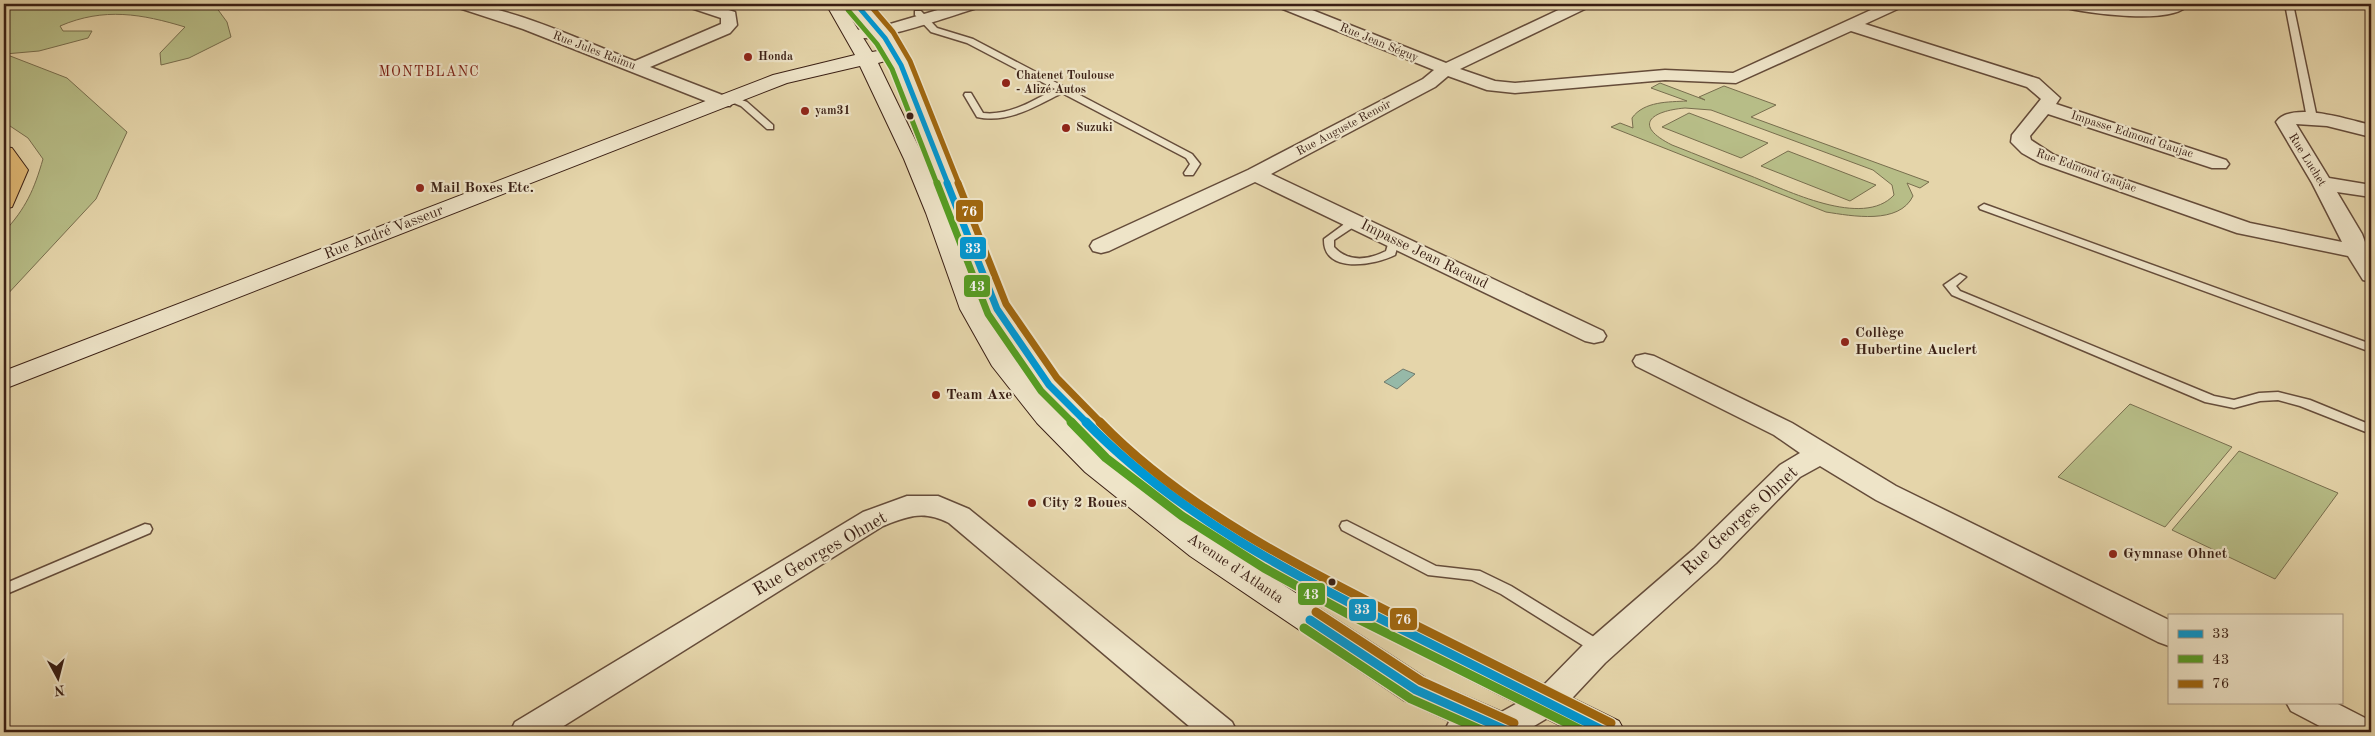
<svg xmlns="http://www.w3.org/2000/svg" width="2375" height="736" font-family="'Old Standard TT',serif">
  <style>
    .green { fill: #b7bd87; stroke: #786e4e; fill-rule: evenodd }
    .water { fill: #96b9a8; stroke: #717b6d }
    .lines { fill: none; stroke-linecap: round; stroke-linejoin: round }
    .lane-casing { stroke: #654c3a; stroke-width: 3 }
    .street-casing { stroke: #654c3a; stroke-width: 3 }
    .secondary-casing { stroke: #3a1f14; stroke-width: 2 }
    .highway-casing { stroke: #3a1f14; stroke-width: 2 }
    .lane { fill: #eee4c8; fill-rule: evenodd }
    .street { fill: #eee4c8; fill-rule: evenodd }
    .secondary { fill: #eee4c8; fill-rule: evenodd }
    .highway { fill: #e2ba75; fill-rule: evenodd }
    .bus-1-far2-casing { stroke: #eee4c8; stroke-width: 8 }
    .bus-1-far1-casing { stroke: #eee4c8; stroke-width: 11 }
    .bus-1-casing { stroke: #eee4c8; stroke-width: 12 }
    .bus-2-far2-casing { stroke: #eee4c8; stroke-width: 8 }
    .bus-2-far1-casing { stroke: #eee4c8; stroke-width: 11 }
    .bus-2-casing { stroke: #eee4c8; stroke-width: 12 }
    .bus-3-far2-casing { stroke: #eee4c8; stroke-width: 8 }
    .bus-3-far1-casing { stroke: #eee4c8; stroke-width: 11 }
    .bus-3-casing { stroke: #eee4c8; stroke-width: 12 }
    .bus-1-far2 { stroke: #0098d4; stroke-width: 5 }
    .bus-1-far1 { stroke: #0098d4; stroke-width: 7 }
    .bus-1 { stroke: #0098d4; stroke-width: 9 }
    .bus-2-far2 { stroke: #559e23; stroke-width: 5 }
    .bus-2-far1 { stroke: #559e23; stroke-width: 7 }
    .bus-2 { stroke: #559e23; stroke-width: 9 }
    .bus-3-far2 { stroke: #a0670f; stroke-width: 5 }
    .bus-3-far1 { stroke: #a0670f; stroke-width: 7 }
    .bus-3 { stroke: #a0670f; stroke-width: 9 }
    .poi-dot { fill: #8f2418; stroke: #eee4c8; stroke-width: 2 }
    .bus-dot { fill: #3a1f14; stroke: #eee4c8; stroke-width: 2 }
    .labels { text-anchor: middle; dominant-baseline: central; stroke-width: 4.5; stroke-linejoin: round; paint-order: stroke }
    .far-street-label { font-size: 12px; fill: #3a1f14; stroke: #eee4c8 }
    .far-poi-label { font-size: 12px; font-weight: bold; fill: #3a1f14; stroke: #eee4c8; text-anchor: start }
    .far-neighbourhood-label { font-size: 14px; letter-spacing: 1px; fill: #7a1f14; stroke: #eee4c8 }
    .poi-label { font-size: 15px; font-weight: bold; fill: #3a1f14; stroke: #eee4c8; text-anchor: start }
    .street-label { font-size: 15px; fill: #3a1f14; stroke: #eee4c8 }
    .near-street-label { font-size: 18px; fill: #3a1f14; stroke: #eee4c8 }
    .line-badge { stroke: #eee4c8; stroke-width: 2 }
    .badge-label { font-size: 14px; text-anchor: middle; font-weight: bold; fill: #fff }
  </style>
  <rect width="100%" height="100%" fill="#e5d5aa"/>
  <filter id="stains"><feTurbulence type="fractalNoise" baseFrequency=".004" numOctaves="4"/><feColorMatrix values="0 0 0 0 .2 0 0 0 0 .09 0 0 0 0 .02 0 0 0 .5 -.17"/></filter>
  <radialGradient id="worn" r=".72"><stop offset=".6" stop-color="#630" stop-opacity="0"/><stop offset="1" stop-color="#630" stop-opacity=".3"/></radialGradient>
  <g class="green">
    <path d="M 4,4 L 218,4 L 216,7 L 227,22 L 231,37 L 189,58 L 161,65 L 160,53 L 185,27 C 142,14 104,7 60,26 L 63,31 L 92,31 L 88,38 L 39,51 L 5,54 L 67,78 L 127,132 L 96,199 L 4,298 L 4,232 C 26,208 34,190 43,159 L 28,138 L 4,122 Z"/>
    <path d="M 1660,83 L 1705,100 L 1699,97 L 1724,86 L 1776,105 L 1751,117 L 1929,182 L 1920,188 L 1907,183 L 1913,196 C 1899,225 1852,216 1826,212 L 1611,127 L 1620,123 L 1633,128 L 1632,118 C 1644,101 1669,102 1687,101 L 1651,88 ZM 1685,108 L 1711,110 L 1873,170 L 1892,185 L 1894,195 C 1863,229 1786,190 1751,176 C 1724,166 1698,155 1672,145 C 1632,125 1651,111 1685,108 Z"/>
    <polygon points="1689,113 1768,143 1741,158 1662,127"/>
    <polygon points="1788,151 1876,185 1850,201 1761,166"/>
    <polygon points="2130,404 2232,447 2165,527 2058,477"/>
    <polygon points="2239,451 2338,493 2275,579 2172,530"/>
  </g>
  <polygon class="water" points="1403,369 1415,374 1397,389 1384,382"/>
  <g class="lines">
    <g class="lane-casing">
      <g id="lane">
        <polygon points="2285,4 2293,4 2317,118 2312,121 2307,118"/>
        <path d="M 915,11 L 921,11 L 937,28 L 973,39 L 1192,154 L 1200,164 L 1193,175 L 1185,175 L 1184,173 L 1190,164 L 1186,158 L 1062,93 C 1036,106 1008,124 977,117 L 964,95 L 965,93 L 971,93 L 983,113 C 1009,116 1033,101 1055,89 L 967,43 L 931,32 L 915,15 Z"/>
        <polygon points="732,96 747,102 773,125 773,129 767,129 741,106 729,101 729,97"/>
        <polygon points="1984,204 2371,344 2371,352 1980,209 1979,207"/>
        <path d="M 1350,216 L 1355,219 L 1352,228 L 1334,240 L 1334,247 C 1349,263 1368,260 1386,251 L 1389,241 L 1394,238 L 1399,241 L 1395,255 C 1375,265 1323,275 1324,239 L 1343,225 L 1346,217 Z"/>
        <polygon points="1960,274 1966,277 1956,286 1960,291 2214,396 2234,400 2259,393 2278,392 2310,400 2371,425 2371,434 2300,406 2278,400 2260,401 2234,408 2205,402 1952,295 1944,285"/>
        <polygon points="1347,521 1436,566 1480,571 1511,586 1607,645 1609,649 1607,653 1601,655 1595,653 1501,594 1472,580 1428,575 1342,530 1340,526 1342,522"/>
        <polygon points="145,524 150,525 152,529 150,533 4,595 4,584"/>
      </g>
    </g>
    <g class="street-casing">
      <g id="street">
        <path d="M 454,4 C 500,1 589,44 635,61 L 721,24 L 721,18 L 688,7 L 686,4 L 709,4 L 735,12 L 737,25 L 730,33 L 650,67 L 730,98 L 733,102 L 730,106 L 718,106 L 523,29 L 456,7 Z"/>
        <path d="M 958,4 L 982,4 L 980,7 C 959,13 857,51 846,34 L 848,31 L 880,27 Z"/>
        <path d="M 1276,4 L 1297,4 L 1446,63 L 1571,4 L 1591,4 L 1589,7 L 1460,69 L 1495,81 L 1515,83 L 1665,70 L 1733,73 L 1884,4 L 1904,4 L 1902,7 L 1865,24 L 2039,79 L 2060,98 L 2056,104 L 2226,160 L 2229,164 L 2226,168 L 2212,168 L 2048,114 L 2030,136 L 2031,140 L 2054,155 L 2250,223 L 2342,242 L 2312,183 L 2276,122 C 2291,100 2350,120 2371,125 L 2371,137 L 2327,126 L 2296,124 L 2329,178 L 2371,185 L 2371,197 L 2337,192 L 2362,234 L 2371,258 L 2371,282 L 2363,280 L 2348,256 L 2237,233 L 2040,163 L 2022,153 L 2011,142 L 2012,135 L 2041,99 L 2027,87 L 1851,31 L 1736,83 L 1665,80 L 1515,93 L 1487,90 L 1448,76 L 1435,87 L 1271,174 L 1603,331 L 1606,336 L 1603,341 L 1594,343 L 1585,341 L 1255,182 L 1109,251 L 1101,253 L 1093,251 L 1090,246 L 1093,241 L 1248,170 L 1423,79 L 1434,70 L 1278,7 Z"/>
        <path d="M 2060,4 L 2141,7 L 2189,4 C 2174,26 2086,13 2062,7 Z"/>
        <polygon points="1645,354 1654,356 1792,423 1896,486 2169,620 2169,646 2158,642 1876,500 1820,466 1800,477 1716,563 1605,663 1561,710 1524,732 1444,732 1449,722 1461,718 1496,715 1537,692 1583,645 1694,549 1780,465 1800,453 1774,435 1636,366 1633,361 1636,356"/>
        <path d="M 907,496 L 938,496 L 969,509 L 1232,722 L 1237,732 L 1196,732 L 949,523 C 923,510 909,516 883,526 L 554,732 L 510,732 L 515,722 L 863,512 Z"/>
        <polygon points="2286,702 2334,702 2371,721 2371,732 2331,732 2291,711"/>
      </g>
    </g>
    <g class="secondary-casing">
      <path id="secondary" d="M 826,4 L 842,4 L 872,52 L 883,50 L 848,4 L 865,4 L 891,34 L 910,65 L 1010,309 L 1059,379 L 1124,444 L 1199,501 L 1281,551 L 1367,597 L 1619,721 L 1625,732 L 1573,732 L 1342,615 L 1258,568 L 1210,537 L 1429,680 L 1523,721 L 1529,732 L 1473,732 L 1403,700 L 1190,556 L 1085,472 L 1037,423 L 992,366 L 960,309 L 926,213 L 904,159 L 860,66 L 787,83 L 4,389 L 4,371 L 773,75 L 855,55 ZM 889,60 L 892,65 L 936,183 L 878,63 ZM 998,330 L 1028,374 L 1014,357 Z"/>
    </g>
    <g class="highway-casing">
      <polygon id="highway" points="4,147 12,148 28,170 12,207 4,209 4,176 6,170 4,167"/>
    </g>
    <use href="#lane" class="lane"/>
    <use href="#street" class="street"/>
    <use href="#secondary" class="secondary"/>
    <use href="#highway" class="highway"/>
    <g class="bus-1-far2-casing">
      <polyline id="bus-1-far2" points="856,4 885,38 901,65 948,184"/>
    </g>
    <g class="bus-1-far1-casing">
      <polyline id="bus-1-far1" points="947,183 997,309 1049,385 1087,423"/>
    </g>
    <g class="bus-1-casing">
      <g id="bus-1">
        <path d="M 1086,422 C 1176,514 1293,575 1407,632 C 1473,665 1540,699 1606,732"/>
        <polyline points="1310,620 1416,690 1510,732"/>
      </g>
    </g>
    <g class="bus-2-far2-casing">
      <polyline id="bus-2-far2" points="848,10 877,44 892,69 937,184"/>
    </g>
    <g class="bus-2-far1-casing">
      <polyline id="bus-2-far1" points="937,183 988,314 1041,391 1073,423"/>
    </g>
    <g class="bus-2-casing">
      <g id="bus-2">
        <polyline points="1071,422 1106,458 1182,516 1264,568 1350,615 1585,732"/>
        <polyline points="1304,628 1411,699 1486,732"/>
      </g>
    </g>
    <g class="bus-3-far2-casing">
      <polyline id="bus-3-far2" points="869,4 893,32 910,61 959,184"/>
    </g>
    <g class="bus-3-far1-casing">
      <polyline id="bus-3-far1" points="958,183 1006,304 1057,378 1101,423"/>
    </g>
    <g class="bus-3-casing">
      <g id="bus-3">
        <path d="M 1100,422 C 1183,508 1301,568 1407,621 C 1475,655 1543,689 1611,723"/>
        <polyline points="1316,612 1421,681 1514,723"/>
      </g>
    </g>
    <use href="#bus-1-far2" class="bus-1-far2"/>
    <use href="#bus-1-far1" class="bus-1-far1"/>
    <use href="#bus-1" class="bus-1"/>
    <use href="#bus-2-far2" class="bus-2-far2"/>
    <use href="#bus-2-far1" class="bus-2-far1"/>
    <use href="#bus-2" class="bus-2"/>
    <use href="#bus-3-far2" class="bus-3-far2"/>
    <use href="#bus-3-far1" class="bus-3-far1"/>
    <use href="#bus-3" class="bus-3"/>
  </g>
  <g class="poi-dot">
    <circle cx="748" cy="57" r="5"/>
    <circle cx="1006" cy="83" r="5"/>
    <circle cx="805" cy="111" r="5"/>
    <circle cx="1066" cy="128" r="5"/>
    <circle cx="420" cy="188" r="5"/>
    <circle cx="1845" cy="342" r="5"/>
    <circle cx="936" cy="395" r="5"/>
    <circle cx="1032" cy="503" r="5"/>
    <circle cx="2113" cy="554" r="5"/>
  </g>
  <g class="bus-dot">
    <circle cx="910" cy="116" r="4.5"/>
    <circle cx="1332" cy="582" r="4.5"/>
  </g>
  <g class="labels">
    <g class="far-street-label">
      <text transform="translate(1379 43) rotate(22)">Rue Jean Séguy</text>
      <text transform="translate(594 51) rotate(21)">Rue Jules Raimu</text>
      <text transform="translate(1344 128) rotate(-28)">Rue Auguste Renoir</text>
      <text transform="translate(2132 135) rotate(18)">Impasse Edmond Gaujac</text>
      <text transform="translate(2307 160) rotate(58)">Rue Luchet</text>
      <text transform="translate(2086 171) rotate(20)">Rue Edmond Gaujac</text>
    </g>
    <g class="far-poi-label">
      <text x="758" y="57">Honda</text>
      <text x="1016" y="76">Chatenet Toulouse<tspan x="1016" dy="14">- Alizé Autos</tspan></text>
      <text x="815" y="111">yam31</text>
      <text x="1076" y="128">Suzuki</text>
    </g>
    <g class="far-neighbourhood-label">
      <text x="429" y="72">MONTBLANC</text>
    </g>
    <g class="poi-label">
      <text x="430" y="188">Mail Boxes Etc.</text>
      <text x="1855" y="333">Collège<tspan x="1855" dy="17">Hubertine Auclert</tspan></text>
      <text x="946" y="395">Team Axe</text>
      <text x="1042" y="503">City 2 Roues</text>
      <text x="2123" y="554">Gymnase Ohnet</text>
    </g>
    <g class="street-label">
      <text transform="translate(384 233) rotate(-21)">Rue André Vasseur</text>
      <text transform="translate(1424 255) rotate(26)">Impasse Jean Racaud</text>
      <text transform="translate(1235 569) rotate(34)">Avenue d'Atlanta</text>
    </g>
    <g class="near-street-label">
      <text transform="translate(1740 521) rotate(-43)">Rue Georges Ohnet</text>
      <text transform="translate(820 554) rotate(-30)">Rue Georges Ohnet</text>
    </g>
  </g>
  <g class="line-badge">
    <rect x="955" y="199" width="29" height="24" rx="5" fill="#a0670f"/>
    <rect x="959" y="236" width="28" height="24" rx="5" fill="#0098d4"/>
    <rect x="963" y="274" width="28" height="24" rx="5" fill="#559e23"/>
    <rect x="1297" y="582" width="29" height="24" rx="5" fill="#559e23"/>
    <rect x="1348" y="598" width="29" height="24" rx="5" fill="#0098d4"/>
    <rect x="1389" y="607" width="29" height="24" rx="5" fill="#a0670f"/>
  </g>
  <g class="badge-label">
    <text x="969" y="216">76</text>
    <text x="973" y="253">33</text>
    <text x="977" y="291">43</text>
    <text x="1311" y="599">43</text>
    <text x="1362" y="614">33</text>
    <text x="1403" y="624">76</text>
  </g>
  <rect width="2375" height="736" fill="none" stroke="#e5d5aa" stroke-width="20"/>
  <rect x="5" y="5" width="2365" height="726" fill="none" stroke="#3a1f14" stroke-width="2.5"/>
  <rect x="10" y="10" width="2355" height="716" fill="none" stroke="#3a1f14"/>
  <rect x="2168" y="614" width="175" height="90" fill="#eee4c8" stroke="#a69580"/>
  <rect x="2178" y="630" width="25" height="8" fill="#0098d4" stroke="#a69580"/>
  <text x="2212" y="638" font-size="15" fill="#3a1f14">33</text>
  <rect x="2178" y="655" width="25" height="8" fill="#559e23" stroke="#a69580"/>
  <text x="2212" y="664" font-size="15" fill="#3a1f14">43</text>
  <rect x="2178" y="680" width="25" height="8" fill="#a0670f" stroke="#a69580"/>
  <text x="2212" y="688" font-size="15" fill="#3a1f14">76</text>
  <g transform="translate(58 678) rotate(173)" stroke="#eee4c8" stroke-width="4" paint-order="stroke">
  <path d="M0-4L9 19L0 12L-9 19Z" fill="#3a1f14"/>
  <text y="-8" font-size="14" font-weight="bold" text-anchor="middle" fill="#3a1f14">N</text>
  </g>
  <rect width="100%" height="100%" filter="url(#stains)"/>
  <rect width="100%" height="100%" fill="url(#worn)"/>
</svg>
